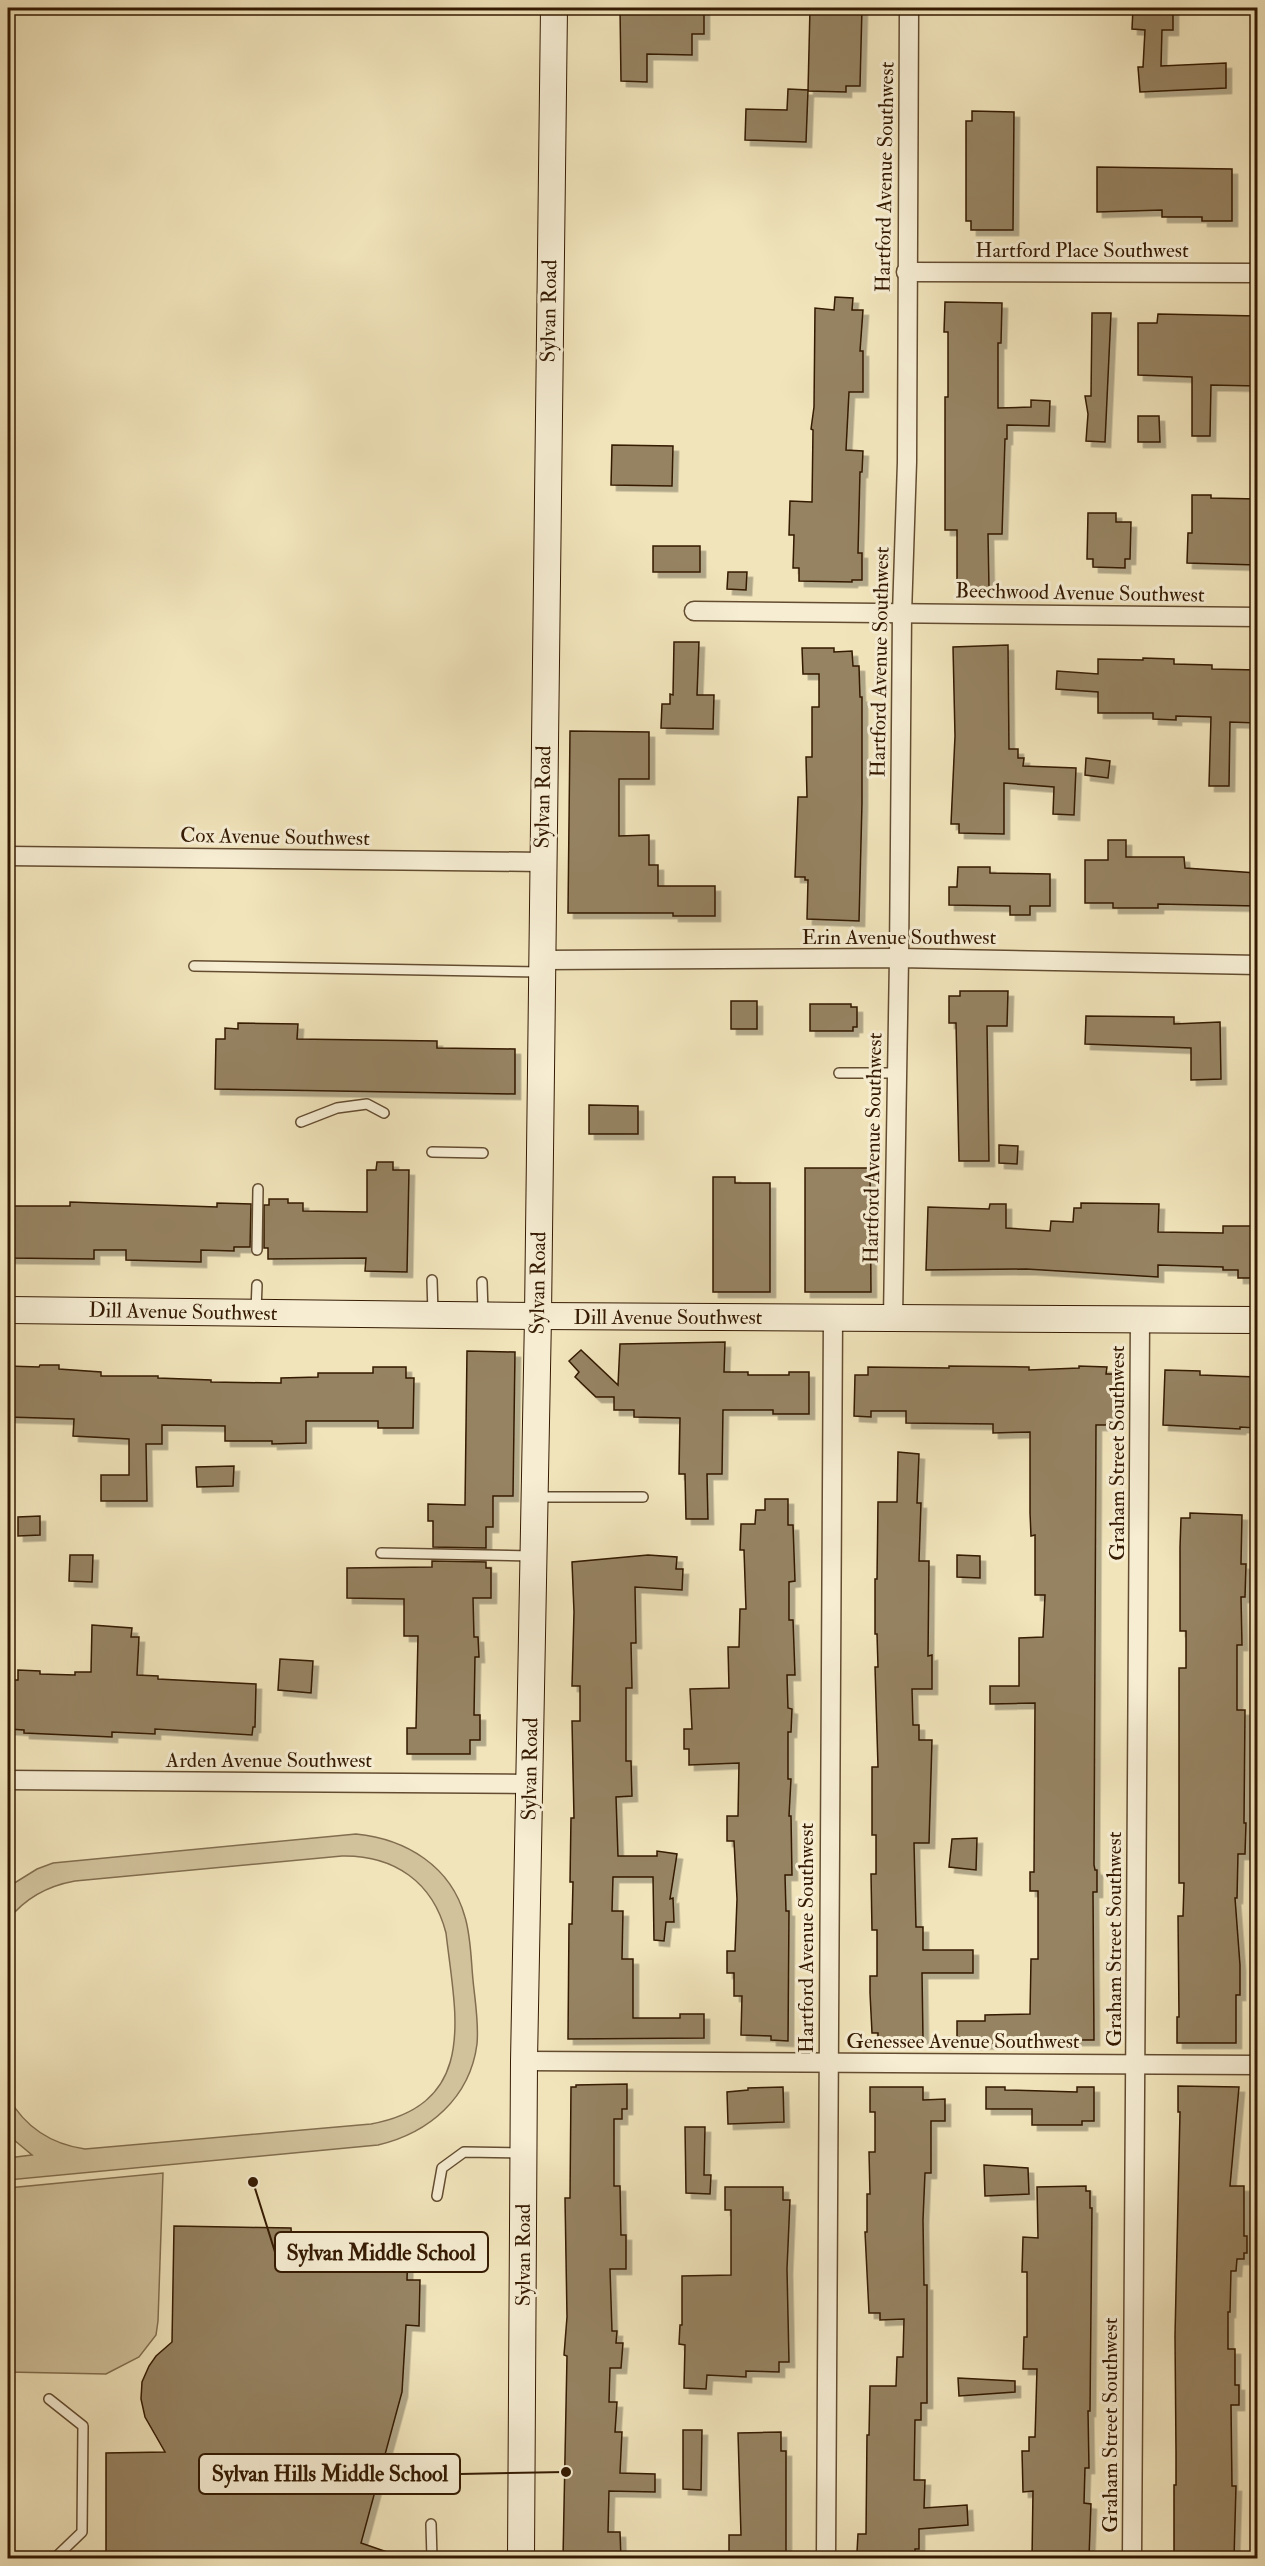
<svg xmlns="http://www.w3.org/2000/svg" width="1265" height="2566" font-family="'IM FELL Double Pica',serif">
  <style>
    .pitch { fill: #d1c29c; stroke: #826e4f; stroke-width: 1.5 }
    .building { fill: #968362; stroke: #341a02; stroke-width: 1.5; filter: url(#shadow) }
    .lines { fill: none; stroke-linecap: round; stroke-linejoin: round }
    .service-casing { stroke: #634c30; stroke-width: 12 }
    .minor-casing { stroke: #634c30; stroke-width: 21 }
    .secondary-casing { stroke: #341a02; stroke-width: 28 }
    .service { stroke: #f6edd3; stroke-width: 9 }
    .minor { stroke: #f6edd3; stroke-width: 18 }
    .secondary { stroke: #f6edd3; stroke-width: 26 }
    .labels { text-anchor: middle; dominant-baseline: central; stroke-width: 6; stroke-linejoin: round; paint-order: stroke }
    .street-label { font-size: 21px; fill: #341a02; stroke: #f6edd3 }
    .leader { fill: none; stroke: #341a02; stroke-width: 2 }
    .callout-dot { fill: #341a02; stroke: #f6edd3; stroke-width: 2 }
    .callout { fill: #f6edd3; stroke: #341a02; stroke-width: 2 }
    .callout-label { font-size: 22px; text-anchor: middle; font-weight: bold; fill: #341a02 }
  </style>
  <defs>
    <filter id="shadow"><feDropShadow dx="5.5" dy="5.5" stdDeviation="0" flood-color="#0004"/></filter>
  </defs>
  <rect width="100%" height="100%" fill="#f1e4bb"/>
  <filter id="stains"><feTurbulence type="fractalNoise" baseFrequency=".00333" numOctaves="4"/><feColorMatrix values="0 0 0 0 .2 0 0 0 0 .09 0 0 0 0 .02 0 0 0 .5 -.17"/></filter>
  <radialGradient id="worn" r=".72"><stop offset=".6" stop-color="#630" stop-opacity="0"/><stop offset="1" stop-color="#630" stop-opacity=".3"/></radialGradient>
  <g class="pitch">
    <path d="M 356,1834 C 406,1839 451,1866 465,1917 C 471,1937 471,1960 473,1980 C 475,2001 479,2023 477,2044 C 470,2098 429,2133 378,2145 L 8,2180 L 8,2158 L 32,2155 L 8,2135 L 8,2097 C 25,2127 50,2144 85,2149 L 371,2124 C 480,2104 455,2013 446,1933 C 433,1882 394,1855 342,1856 L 75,1881 C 47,1886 25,1898 8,1920 L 8,1887 L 37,1869 L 53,1863 Z"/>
    <polygon points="163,2173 158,2321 156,2335 139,2357 106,2374 8,2372 8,2188"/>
  </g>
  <g class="building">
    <polygon points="620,8 704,8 704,34 692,34 692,55 647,54 647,82 621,81"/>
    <polygon points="810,8 862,8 860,86 846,86 846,92 808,91"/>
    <polygon points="1133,8 1173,8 1173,30 1162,30 1161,66 1226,63 1226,88 1140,92 1138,67 1143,67 1145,30 1132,29"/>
    <polygon points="788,89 808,90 806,142 745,140 746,109 787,110"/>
    <polygon points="972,111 1014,112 1013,230 971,230 971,221 966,221 966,121 972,121"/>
    <polygon points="1097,167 1232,169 1232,221 1202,221 1202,217 1162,217 1162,210 1097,212"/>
    <polygon points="835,297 853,298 852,310 863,310 860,351 863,351 863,392 849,392 846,450 863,451 862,472 860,472 858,553 862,553 862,580 852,580 852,582 799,581 799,568 793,568 794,535 789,535 790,501 812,502 813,430 811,429 814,407 815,308 834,310"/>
    <polygon points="945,302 1002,303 1001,343 998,343 998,408 1031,407 1031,400 1050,401 1049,426 1007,425 1007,439 1005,439 1002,534 988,534 989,588 957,588 957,530 945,530 945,397 948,397 948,332 944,332"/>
    <polygon points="1092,313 1111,313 1105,442 1086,441 1088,414 1085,396 1091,396"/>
    <polygon points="1158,314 1257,316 1257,386 1211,385 1210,436 1192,436 1192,377 1138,375 1138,323 1157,323"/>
    <polygon points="1138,416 1159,416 1160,442 1138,442"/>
    <polygon points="612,445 673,446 672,486 611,485"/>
    <polygon points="1192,495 1211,495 1211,498 1257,499 1257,565 1187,563 1188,533 1192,533"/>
    <polygon points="1088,513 1116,513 1116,522 1131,522 1130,559 1125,559 1125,568 1093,567 1093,559 1087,559"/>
    <rect x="653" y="546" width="47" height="26"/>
    <polygon points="728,572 747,572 746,590 727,589"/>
    <polygon points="674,642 699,642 697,695 714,695 713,729 661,728 662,704 670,704 670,694 673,695"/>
    <polygon points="1008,645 1009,749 1018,749 1018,758 1024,758 1023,766 1076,768 1074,815 1053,814 1054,787 1004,783 1004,834 959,833 959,824 951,824 955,736 953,647"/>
    <polygon points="802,648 834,648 834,652 852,651 853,666 859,666 860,697 862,697 862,803 859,921 807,919 808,880 805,880 805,877 795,877 798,797 807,797 806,757 812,757 812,707 819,707 819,674 803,674"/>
    <polygon points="1143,658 1174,659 1174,664 1212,665 1212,669 1257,670 1257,723 1230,722 1229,786 1209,786 1211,717 1176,716 1176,720 1153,719 1153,713 1098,713 1098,692 1056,689 1057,671 1098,674 1098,659 1143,660"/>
    <polygon points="570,731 649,732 649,779 619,779 619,836 649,835 649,865 658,865 658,886 715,886 715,916 673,916 673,913 568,913"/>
    <polygon points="1086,758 1110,761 1108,778 1085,775"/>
    <polygon points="1108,840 1126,840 1126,857 1184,857 1185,868 1257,873 1257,906 1158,904 1158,908 1113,908 1113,903 1085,903 1085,860 1108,860"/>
    <polygon points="958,867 990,867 990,873 1050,874 1050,906 1030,906 1030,915 1010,915 1010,906 949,905 949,887 957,887"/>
    <polygon points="960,991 1008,991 1007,1026 987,1026 989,1161 959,1161 956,1023 949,1023 949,996 960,996"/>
    <rect x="731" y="1001" width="26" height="28"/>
    <polygon points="810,1004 851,1004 851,1007 857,1007 857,1027 853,1027 853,1031 810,1031"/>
    <polygon points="1086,1016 1174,1017 1174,1024 1220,1022 1221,1079 1191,1080 1191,1048 1085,1044"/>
    <polygon points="238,1023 298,1024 297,1039 437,1041 437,1048 515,1049 515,1094 215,1089 216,1039 225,1039 225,1028 238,1029"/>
    <polygon points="589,1105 638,1106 638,1134 589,1134"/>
    <polygon points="999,1145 1018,1146 1017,1164 999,1163"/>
    <polygon points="377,1162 393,1162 393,1170 409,1170 407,1272 365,1271 366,1258 268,1259 268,1248 264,1248 264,1205 269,1205 269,1199 288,1199 288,1203 303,1203 303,1211 367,1212 367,1170 376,1170"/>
    <polygon points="805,1168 870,1168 871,1292 805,1292"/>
    <polygon points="713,1177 735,1177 735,1183 770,1183 770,1292 713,1292"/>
    <polygon points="70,1202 217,1207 217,1203 251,1204 250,1247 234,1247 234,1251 201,1250 201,1262 126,1260 126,1250 94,1250 94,1259 8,1258 8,1206 70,1206"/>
    <polygon points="1081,1203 1159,1204 1158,1232 1223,1233 1223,1226 1257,1226 1257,1278 1238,1278 1238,1270 1223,1270 1223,1267 1158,1265 1158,1277 1026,1269 926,1270 928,1207 989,1209 990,1204 1006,1204 1006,1228 1050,1231 1051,1221 1073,1222 1074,1208 1081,1208"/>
    <polygon points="725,1342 724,1372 748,1372 748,1375 789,1375 789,1372 809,1372 809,1414 773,1414 773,1410 723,1410 722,1474 707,1474 708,1519 686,1519 685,1474 679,1474 680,1418 634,1417 634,1410 614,1410 614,1397 596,1397 575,1377 579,1372 569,1361 581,1350 618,1385 620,1344"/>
    <polygon points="467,1351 515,1352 513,1496 493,1496 493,1527 486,1527 486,1548 433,1547 433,1521 428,1521 428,1504 465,1505"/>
    <polygon points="40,1365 59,1365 59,1369 101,1372 101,1376 158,1376 158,1378 211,1380 211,1382 281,1383 281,1378 318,1377 318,1373 373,1373 373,1367 406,1367 406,1378 414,1378 413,1428 378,1428 378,1421 306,1421 306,1443 272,1444 272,1441 225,1441 225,1426 162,1425 162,1444 146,1444 147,1501 101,1501 101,1475 129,1475 129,1439 73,1436 74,1419 8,1417 8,1366 39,1367"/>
    <polygon points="949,1366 1029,1367 1029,1370 1079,1368 1079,1366 1107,1367 1106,1374 1117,1374 1115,1425 1096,1425 1094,1865 1095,1870 1097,1870 1097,1892 1093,1892 1094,2040 1008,2040 1008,2043 957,2044 957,2021 985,2021 985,2015 1030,2014 1031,1959 1038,1959 1038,1891 1030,1891 1030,1872 1034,1872 1035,1703 990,1704 990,1686 1019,1686 1019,1638 1043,1637 1045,1595 1035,1595 1035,1535 1031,1536 1030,1513 1030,1432 993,1433 993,1424 906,1423 906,1411 871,1411 871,1417 854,1416 855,1375 868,1375 868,1367 949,1368"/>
    <polygon points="1165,1370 1200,1371 1200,1375 1257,1377 1257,1428 1240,1427 1240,1429 1163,1425"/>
    <polygon points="898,1452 919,1454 917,1503 921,1503 919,1561 929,1561 928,1656 932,1655 932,1689 912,1689 913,1725 919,1725 919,1740 932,1740 929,1843 914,1843 916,1927 923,1927 923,1950 973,1950 973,1973 922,1973 923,2038 878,2039 878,2033 872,2033 870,1993 870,1976 877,1976 877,1930 872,1930 871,1874 876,1874 876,1835 872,1835 872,1767 878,1767 875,1667 878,1667 877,1634 875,1634 875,1579 877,1579 878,1502 897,1502"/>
    <polygon points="234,1466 233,1486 197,1487 196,1467"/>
    <polygon points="765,1499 788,1499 788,1525 793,1525 795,1581 789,1582 789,1620 793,1620 795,1675 787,1675 788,1708 792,1709 791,1732 788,1732 788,1779 791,1779 789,1816 791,1816 792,1875 785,1875 786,1911 789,1911 788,2041 771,2040 771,2036 741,2035 742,1996 734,1996 734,1973 727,1973 727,1951 735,1951 737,1899 734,1841 727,1841 727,1816 738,1816 739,1763 689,1765 689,1749 684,1749 684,1729 692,1729 690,1689 729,1688 728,1647 739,1647 740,1609 746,1609 744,1550 740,1550 741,1524 755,1524 756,1510 765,1510"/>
    <polygon points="1190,1513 1242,1515 1241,1564 1246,1564 1245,1597 1241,1597 1242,1645 1237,1645 1237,1710 1245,1710 1244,1823 1246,1823 1245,1854 1238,1854 1237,1898 1235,1898 1240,1965 1240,1995 1236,1995 1236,2043 1177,2043 1177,2017 1179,2017 1178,1916 1183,1916 1184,1883 1179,1883 1179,1668 1186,1668 1186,1631 1180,1631 1180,1547 1181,1518 1190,1518"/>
    <polygon points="40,1516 40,1535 18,1536 18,1517"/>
    <polygon points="70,1555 93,1555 92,1582 69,1581"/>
    <polygon points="648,1555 677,1557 676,1569 683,1569 682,1590 635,1587 636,1643 631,1643 632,1688 626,1688 626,1761 631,1761 632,1796 616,1797 618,1856 657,1856 657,1851 677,1854 670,1899 673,1898 674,1922 666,1922 664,1941 654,1940 653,1877 613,1877 612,1911 623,1911 622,1959 633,1959 633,2018 680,2018 680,2014 704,2014 704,2038 568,2039 569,1924 572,1924 573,1882 570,1882 571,1818 574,1818 572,1721 580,1721 580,1686 572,1686 574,1612 572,1562"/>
    <polygon points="957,1555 980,1556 980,1578 957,1577"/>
    <polygon points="432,1561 486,1562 486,1568 491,1568 491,1598 473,1598 474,1637 478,1637 479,1657 475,1657 474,1715 480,1715 480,1740 470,1740 470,1754 407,1754 407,1728 416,1728 418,1636 404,1636 404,1599 347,1598 347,1568 432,1567"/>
    <polygon points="92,1625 132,1628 131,1637 139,1637 137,1675 158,1676 158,1679 256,1684 255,1727 253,1727 252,1735 155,1729 155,1734 112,1732 112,1737 24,1733 24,1730 8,1729 8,1680 18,1680 18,1670 40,1671 40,1674 75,1675 75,1672 91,1672"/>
    <polygon points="280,1659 313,1661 311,1693 278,1690"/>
    <polygon points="977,1838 976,1870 949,1867 952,1839"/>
    <polygon points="627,2084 627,2109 622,2109 622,2119 614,2119 614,2186 620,2186 621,2235 626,2235 626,2269 610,2269 612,2331 617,2331 616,2343 623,2343 621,2368 610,2368 609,2402 617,2402 615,2432 622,2432 620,2473 655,2474 655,2492 609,2491 608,2532 620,2532 621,2559 563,2558 567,2356 564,2355 567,2317 565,2198 570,2198 571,2087 576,2087 576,2085"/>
    <polygon points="1178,2086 1239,2087 1230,2186 1244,2186 1244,2236 1247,2236 1247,2253 1244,2253 1244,2259 1237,2259 1236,2271 1231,2271 1230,2312 1228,2312 1228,2349 1235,2349 1235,2385 1239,2385 1239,2405 1231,2405 1232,2486 1236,2486 1234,2559 1174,2559 1174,2485 1176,2485 1176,2451 1175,2336 1180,2112 1178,2112"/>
    <polygon points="783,2087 784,2122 728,2124 727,2092 748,2090 748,2088"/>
    <polygon points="870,2087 923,2087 923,2100 945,2099 945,2121 931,2121 931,2173 925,2173 923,2220 924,2285 927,2285 927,2403 921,2403 921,2420 915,2420 914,2480 925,2480 924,2508 967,2505 968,2525 919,2529 919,2549 915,2549 915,2559 866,2559 866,2552 857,2552 858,2534 866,2534 867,2435 869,2435 870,2386 896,2386 897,2357 903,2357 904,2319 880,2320 880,2313 869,2313 865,2232 867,2232 867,2194 870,2194 869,2152 875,2152 875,2112 870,2112"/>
    <polygon points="986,2087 1005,2087 1005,2090 1077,2092 1077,2087 1094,2087 1094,2121 1082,2121 1082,2125 1032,2125 1032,2109 986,2109"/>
    <polygon points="685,2127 705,2127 704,2175 711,2175 710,2194 686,2193"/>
    <polygon points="984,2165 1028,2168 1029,2194 985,2196"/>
    <polygon points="1086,2186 1086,2191 1090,2191 1090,2208 1092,2208 1090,2411 1088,2411 1089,2468 1085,2468 1084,2503 1091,2504 1089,2557 1032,2559 1033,2491 1023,2492 1022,2451 1029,2451 1029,2437 1035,2437 1037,2369 1023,2369 1024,2337 1027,2337 1027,2272 1022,2272 1023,2237 1038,2238 1037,2187"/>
    <polygon points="725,2187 783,2187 783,2200 790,2200 787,2269 789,2362 779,2362 779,2372 746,2371 746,2377 707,2375 706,2389 684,2388 685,2345 679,2344 680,2325 682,2325 682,2276 731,2275 731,2210 725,2210"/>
    <polygon points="174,2226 291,2228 292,2248 408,2247 407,2280 420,2280 419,2326 406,2325 402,2392 361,2543 396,2555 396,2559 106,2559 106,2453 165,2452 145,2417 141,2399 142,2382 149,2366 156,2356 172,2342"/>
    <polygon points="958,2378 1015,2381 1015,2392 959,2396"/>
    <polygon points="683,2430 702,2430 701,2490 683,2489"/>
    <polygon points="781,2432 781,2451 786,2451 786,2559 729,2559 729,2535 741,2535 738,2433"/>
  </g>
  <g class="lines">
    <g class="service-casing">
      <g id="service">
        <polyline points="194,966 541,972"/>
        <polyline points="839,1073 897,1073"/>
        <polyline points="301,1122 337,1108 367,1104 384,1113"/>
        <polyline points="432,1152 483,1153"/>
        <polyline points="257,1250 258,1189"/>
        <polyline points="432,1280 433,1313"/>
        <polyline points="482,1282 483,1313"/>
        <polyline points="256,1311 257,1285"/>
        <polyline points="537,1497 643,1497"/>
        <polyline points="381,1553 532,1556"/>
        <polyline points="437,2196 442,2168 464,2152 521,2153"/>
        <polyline points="49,2399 83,2426 82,2532 55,2558"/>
        <polyline points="431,2524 432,2558"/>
      </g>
    </g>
    <g class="minor-casing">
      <g id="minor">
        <polyline points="906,272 1258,273"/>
        <polyline points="694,611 1258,617"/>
        <polyline points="8,856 542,862"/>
        <polyline points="541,960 899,958 1258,965"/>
        <polyline points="893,1318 899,958 902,614 907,462 909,8"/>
        <polyline points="8,1780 529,1784"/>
        <polyline points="524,2061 1258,2065"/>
        <polyline points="826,2558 833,1317"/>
        <polyline points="1132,2558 1140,1319"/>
      </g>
    </g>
    <g class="secondary-casing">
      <g id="secondary">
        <polyline points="8,1310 538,1316 1258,1320"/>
        <polyline points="521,2558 524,2061 538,1316 554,8"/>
      </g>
    </g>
    <use href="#service" class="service"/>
    <use href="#minor" class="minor"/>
    <use href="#secondary" class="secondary"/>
  </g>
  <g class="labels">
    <g class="street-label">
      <text transform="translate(885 177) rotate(-89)">Hartford Avenue Southwest</text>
      <text x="1082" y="250">Hartford Place Southwest</text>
      <text transform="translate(549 311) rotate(-89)">Sylvan Road</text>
      <text transform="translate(1080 593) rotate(1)">Beechwood Avenue Southwest</text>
      <text transform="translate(880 662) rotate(-89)">Hartford Avenue Southwest</text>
      <text transform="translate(543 797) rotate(-89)">Sylvan Road</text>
      <text transform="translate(275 837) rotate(1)">Cox Avenue Southwest</text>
      <text x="899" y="937">Erin Avenue Southwest</text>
      <text transform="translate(873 1148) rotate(-89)">Hartford Avenue Southwest</text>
      <text transform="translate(538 1283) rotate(-89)">Sylvan Road</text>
      <text transform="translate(183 1312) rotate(1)">Dill Avenue Southwest</text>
      <text x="668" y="1317">Dill Avenue Southwest</text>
      <text transform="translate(1117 1453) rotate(-90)">Graham Street Southwest</text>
      <text x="269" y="1760">Arden Avenue Southwest</text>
      <text transform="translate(530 1769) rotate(-89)">Sylvan Road</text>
      <text transform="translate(806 1938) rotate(-90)">Hartford Avenue Southwest</text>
      <text transform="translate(1114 1939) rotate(-90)">Graham Street Southwest</text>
      <text x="963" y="2041">Genessee Avenue Southwest</text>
      <text transform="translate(523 2255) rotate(-90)">Sylvan Road</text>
      <text transform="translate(1110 2425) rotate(-90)">Graham Street Southwest</text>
    </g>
  </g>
  <path class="leader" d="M253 2182L275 2252M566 2472L460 2474"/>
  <g class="callout-dot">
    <circle cx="253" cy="2182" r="6"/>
    <circle cx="566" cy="2472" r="6"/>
  </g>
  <g class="callout">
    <rect x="275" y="2232" width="213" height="40" rx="6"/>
    <rect x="199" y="2454" width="261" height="40" rx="6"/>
  </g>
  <g class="callout-label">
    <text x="381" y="2260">Sylvan Middle School</text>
    <text x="330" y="2481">Sylvan Hills Middle School</text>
  </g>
  <rect width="1265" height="2566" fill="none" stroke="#f1e4bb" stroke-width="30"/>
  <rect x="9" y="9" width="1247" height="2548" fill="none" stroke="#341a02" stroke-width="3"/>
  <rect x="15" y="15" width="1235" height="2536" fill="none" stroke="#341a02" stroke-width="1.5"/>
  <rect width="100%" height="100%" filter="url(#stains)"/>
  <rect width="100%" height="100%" fill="url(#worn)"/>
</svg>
